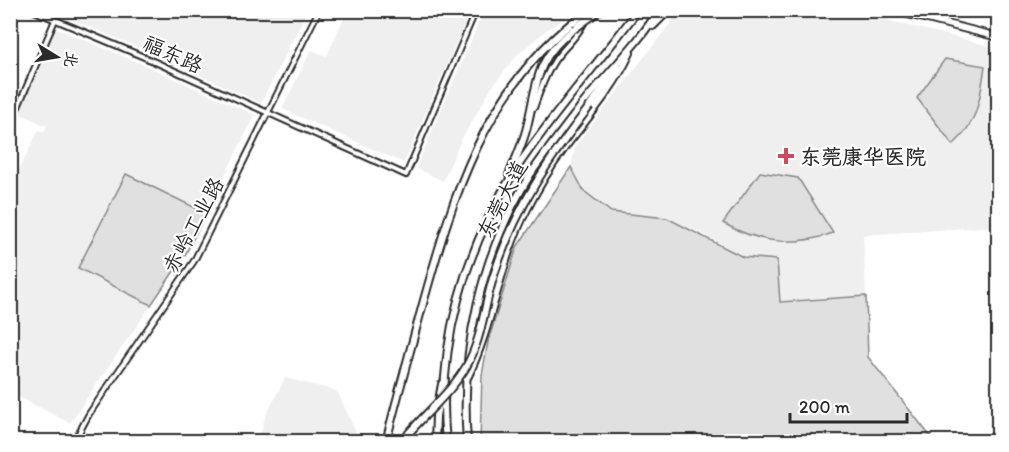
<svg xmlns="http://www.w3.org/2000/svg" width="1009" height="452" font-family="Itim,'LXGW WenKai TC',sans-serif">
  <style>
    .built { fill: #efefef }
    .green { fill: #e0e0e0; stroke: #868686; stroke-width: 1.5 }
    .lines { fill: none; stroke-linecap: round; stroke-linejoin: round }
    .minor-casing { stroke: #2b2b2b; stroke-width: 8 }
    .highway-casing { stroke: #2b2b2b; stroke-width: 10 }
    .minor { stroke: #fff; stroke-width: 4 }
    .highway { stroke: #fff; stroke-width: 6 }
    .highway-bridge-casing { stroke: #2b2b2b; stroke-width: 10; stroke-linecap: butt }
    .highway-bridge { stroke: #fff; stroke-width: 6 }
    .poi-dot { fill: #d1495b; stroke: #fff; stroke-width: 2 }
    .labels { text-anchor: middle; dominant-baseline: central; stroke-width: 4.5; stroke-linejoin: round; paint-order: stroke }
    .street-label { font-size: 21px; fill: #2b2b2b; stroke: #fff }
    .poi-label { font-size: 21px; font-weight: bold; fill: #2b2b2b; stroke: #fff; text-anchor: start }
  </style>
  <rect width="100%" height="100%" fill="#fff"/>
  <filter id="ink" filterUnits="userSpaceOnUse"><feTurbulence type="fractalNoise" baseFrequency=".0167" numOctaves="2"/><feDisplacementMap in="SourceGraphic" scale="12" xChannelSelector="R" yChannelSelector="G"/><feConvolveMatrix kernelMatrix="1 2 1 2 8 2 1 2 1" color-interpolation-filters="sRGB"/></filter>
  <g filter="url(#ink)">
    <g class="built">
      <polygon points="65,10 307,10 307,11 261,103 147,51 63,16"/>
      <polygon points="347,11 470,11 404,163 282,109 311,50 327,56"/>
      <polygon points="484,11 568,11 565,19 548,29 518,54 492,87 460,142 443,181 416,168"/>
      <polygon points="680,11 851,11 998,48 998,226 863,235 866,296 780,302 777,260 743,257 700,232 667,219 611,212 584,191 571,167 575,146"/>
      <polygon points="49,25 142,64 255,115 206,213 126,174 78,268 151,305 70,423 11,393 10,187 39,130 44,132 47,126 12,110"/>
      <polygon points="285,378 337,391 360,441 259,441 264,420"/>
    </g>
    <g class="green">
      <path d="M 945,59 L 985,66 C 980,98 979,121 953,145 L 917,98 Z"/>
      <polygon points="571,167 584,191 611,212 667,218 743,257 777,260 780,302 866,296 868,357 934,441 480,441 482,375 488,342 517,247"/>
      <path d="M 760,172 L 798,178 L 833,233 C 795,247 758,243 723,223 Z"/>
      <polygon points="126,174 206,213 185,255 151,305 78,268"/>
    </g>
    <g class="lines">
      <g class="minor-casing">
        <g id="minor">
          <polyline points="32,10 144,57 406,175 476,10"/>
          <polyline points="18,107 55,20"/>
          <path d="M 534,108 C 540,91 545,75 555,60 C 564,47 577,38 584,23"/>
          <polyline points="74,442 89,414 194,261 319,10"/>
        </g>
      </g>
      <g class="highway-casing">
        <g id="highway">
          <polyline points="892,10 998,37"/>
          <polyline points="653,26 669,10"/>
          <polyline points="590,106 618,68"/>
          <path d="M 509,175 C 516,159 523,143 527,127 C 538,82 534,60 574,29"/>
          <path d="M 468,376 C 494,322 499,262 527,209 C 538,187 551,166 565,147 C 588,117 614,88 630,53"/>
          <path d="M 386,442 C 398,394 411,347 424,300 C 453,196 485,92 573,22"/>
          <polyline points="435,442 436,416 442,384"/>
          <path d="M 446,442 C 436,346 465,249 516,169 C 553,113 598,64 638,10"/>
          <path d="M 467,442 C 460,350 481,254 530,175 C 545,153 562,131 579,109 C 605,75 636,47 659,10"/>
        </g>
      </g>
      <use href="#minor" class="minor"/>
      <use href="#highway" class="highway"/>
      <g class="highway-bridge-casing">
        <g id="highway-bridge">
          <polyline points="573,22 589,10"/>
          <polyline points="574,29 600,10"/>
          <path d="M 403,442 L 409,433 C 427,412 451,392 466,367 C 483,338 484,303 495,272 C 517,206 548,160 590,106"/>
        </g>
      </g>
      <use href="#highway-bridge" class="highway-bridge"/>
    </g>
  </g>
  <path class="poi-dot" d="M783 147h6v6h6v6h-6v6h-6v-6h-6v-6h6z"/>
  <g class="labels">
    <g class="street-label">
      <text transform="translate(173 54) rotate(24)">福东路</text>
      <text transform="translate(502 199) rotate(-63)">东莞大道</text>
      <text transform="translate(193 225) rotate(-62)">赤岭工业路</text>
    </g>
    <g class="poi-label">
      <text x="800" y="156">东莞康华医院</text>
    </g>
  </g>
  <rect width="1009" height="452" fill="none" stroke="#fff" stroke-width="36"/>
  <rect x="18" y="18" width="973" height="416" fill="none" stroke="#2b2b2b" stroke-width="2" filter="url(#ink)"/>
  <g transform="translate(57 57) rotate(101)" stroke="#ffffff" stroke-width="4.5" paint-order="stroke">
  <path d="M0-4.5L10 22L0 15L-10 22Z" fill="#2b2b2b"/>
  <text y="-9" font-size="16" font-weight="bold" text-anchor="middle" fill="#2b2b2b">北</text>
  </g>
  <path d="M790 413v9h117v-9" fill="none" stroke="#2b2b2b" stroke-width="3"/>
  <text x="799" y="413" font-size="18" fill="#2b2b2b" stroke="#ffffff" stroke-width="4.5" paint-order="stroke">200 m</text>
</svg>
